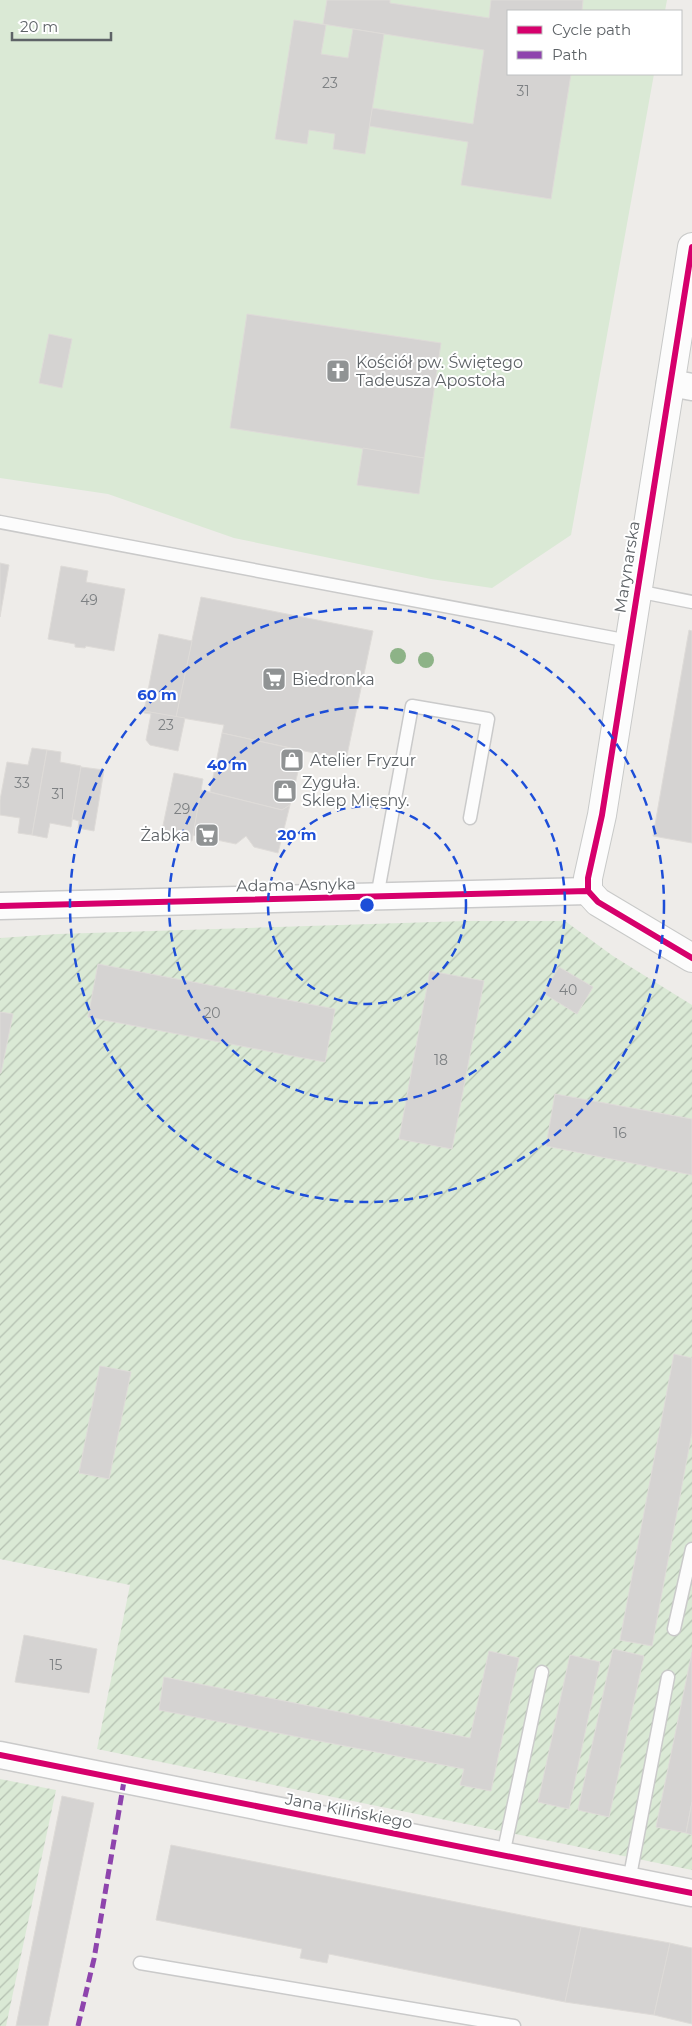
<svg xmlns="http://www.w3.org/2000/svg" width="692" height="2026" font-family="Montserrat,sans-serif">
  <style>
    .grass { fill: #dae9d5 }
    .garden { fill: url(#garden-furrows) }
    .building { fill: #d5d3d2; stroke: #dedbd8 }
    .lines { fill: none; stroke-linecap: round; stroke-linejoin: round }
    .lane-casing { stroke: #cacaca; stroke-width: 15 }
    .street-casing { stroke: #cacaca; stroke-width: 29 }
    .secondary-casing { stroke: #c8c9c8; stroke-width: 30 }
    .lane { stroke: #fcfcfc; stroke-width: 12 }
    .street { stroke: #fcfcfc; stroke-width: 26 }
    .secondary { stroke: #fcfcfc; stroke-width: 28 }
    .quiet { stroke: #8e44ad; stroke-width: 5; stroke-dasharray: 10 5; stroke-linecap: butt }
    .cycleway-casing { stroke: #fff; stroke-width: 9 }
    .cycleway { stroke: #d6006c; stroke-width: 6 }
    .tree { fill: #8db387 }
    .ring { fill: none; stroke: #1d4ed8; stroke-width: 2.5; stroke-dasharray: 9 6 }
    .labels { text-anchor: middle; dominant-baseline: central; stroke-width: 4; stroke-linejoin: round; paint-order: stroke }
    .number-label { font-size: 14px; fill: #7d8083 }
    .poi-label { font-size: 16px; fill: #5e6367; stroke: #fff; text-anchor: start }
    .street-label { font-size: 16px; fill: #5e6367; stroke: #fff }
    .centre { fill: #1d4ed8; stroke: #fff; stroke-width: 2.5 }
    .ring-label { font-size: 15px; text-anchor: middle; font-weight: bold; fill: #1d4ed8; stroke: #fff; stroke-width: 4; stroke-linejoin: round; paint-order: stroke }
  </style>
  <defs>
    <pattern id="garden-furrows" width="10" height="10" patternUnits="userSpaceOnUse" patternTransform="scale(1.25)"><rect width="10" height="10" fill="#dae9d5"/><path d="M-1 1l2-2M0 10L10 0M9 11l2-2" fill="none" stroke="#b4c0b1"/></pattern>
  </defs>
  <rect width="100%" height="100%" fill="#eeece9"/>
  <polygon class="grass" points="0,0 667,0 665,11 508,11 508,74 654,74 571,535 492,588 431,579 234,538 108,494 0,478"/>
  <g class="garden">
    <polygon points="465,921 565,921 613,956 692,1005 692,1870 97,1749 130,1585 0,1559 0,938 58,934"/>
    <polygon points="0,1779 56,1790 6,2026 0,2026"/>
  </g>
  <g class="building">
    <polygon points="327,0 390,0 390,3 489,18 491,0 583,0 582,11 508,11 508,74 571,74 551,199 461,185 468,142 369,126 372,108 473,124 484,50 323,24"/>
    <polygon points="294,20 326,25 321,54 348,58 353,29 384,34 365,154 333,149 335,134 309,130 307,144 275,139"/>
    <polygon points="247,314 441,343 424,458 230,428"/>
    <polygon points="49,334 72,339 62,388 39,383"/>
    <polygon points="363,448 424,458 419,494 357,485"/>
    <polygon points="0,563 9,565 0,617"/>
    <polygon points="61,566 88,571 86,582 125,589 114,651 86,646 85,648 75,647 75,644 48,639"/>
    <polygon points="201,597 373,631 346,760 222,733 224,725 176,717"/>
    <polygon points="689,630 692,631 692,843 653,836"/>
    <polygon points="159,634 192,641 176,717 144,711"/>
    <polygon points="144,711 185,718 178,751 150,745 146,740 151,714 144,713"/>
    <polygon points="222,733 303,751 290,805 282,810 210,792"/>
    <polygon points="32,748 47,750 32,835 18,833 20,818 0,815 0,800 7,762 28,765"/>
    <polygon points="47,750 61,752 60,762 81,766 71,827 50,823 47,838 32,835"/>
    <polygon points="81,767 104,770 94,831 78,828 79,821 72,819"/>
    <polygon points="174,773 203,779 192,841 161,835"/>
    <polygon points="201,790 282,810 290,805 278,853 254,847 246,836 236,844 193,835"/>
    <polygon points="98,964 335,1009 325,1062 88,1017"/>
    <polygon points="559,967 593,987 577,1014 543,993"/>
    <polygon points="430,971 484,981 452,1149 399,1139"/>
    <polygon points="0,1012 13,1014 1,1073 0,1073"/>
    <polygon points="555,1094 692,1119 692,1175 546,1146"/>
    <polygon points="674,1354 692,1358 692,1432 652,1646 620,1640"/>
    <polygon points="100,1366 131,1372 109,1479 79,1473"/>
    <polygon points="24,1635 97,1649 89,1693 15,1682"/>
    <polygon points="613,1649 644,1656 609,1817 578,1810"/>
    <polygon points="489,1651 519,1658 491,1791 460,1785 464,1769 159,1710 164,1677 470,1738"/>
    <polygon points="692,1652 692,1802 686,1833 656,1827"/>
    <polygon points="570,1655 600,1662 569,1809 538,1802"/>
    <polygon points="62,1796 94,1803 48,2026 16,2026"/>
    <polygon points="692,1802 692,1835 686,1833"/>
    <polygon points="171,1845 581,1927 565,2002 329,1954 327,1963 300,1958 302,1949 156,1920"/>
    <polygon points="581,1927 670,1943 654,2015 565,2002"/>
    <polygon points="670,1943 692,1948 692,2024 654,2015"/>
  </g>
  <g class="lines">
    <g class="lane-casing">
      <g id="lane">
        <polyline points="0,522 629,641"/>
        <polyline points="637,591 692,602"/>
        <polyline points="377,897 412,706 488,719 470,818"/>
        <polyline points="674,1629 692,1549"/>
        <polyline points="503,1855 542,1672"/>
        <polyline points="629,1881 668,1677"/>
        <polyline points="140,1963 514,2026"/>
      </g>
    </g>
    <g class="street-casing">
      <g id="street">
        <polyline points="670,383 692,387"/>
        <polyline points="0,906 588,891"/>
        <polyline points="0,1755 692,1893"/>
      </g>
    </g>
    <g class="secondary-casing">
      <polyline id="secondary" points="692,247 602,815 588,878 588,891 598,902 692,958"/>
    </g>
    <use href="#lane" class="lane"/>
    <use href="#street" class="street"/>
    <use href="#secondary" class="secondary"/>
    <polyline class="quiet" points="78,2026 94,1959 124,1781"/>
    <g class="cycleway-casing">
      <g id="cycleway">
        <polyline points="588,891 588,878 602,815 692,247"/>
        <polyline points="0,906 588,891 598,902 692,958"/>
        <polyline points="0,1755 692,1893"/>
      </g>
    </g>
    <use href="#cycleway" class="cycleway"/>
  </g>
  <g class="tree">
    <circle cx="398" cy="656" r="8"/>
    <circle cx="426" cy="660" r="8"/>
  </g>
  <g class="ring">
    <circle cx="367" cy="905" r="99"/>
    <circle cx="367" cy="905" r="198"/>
    <circle cx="367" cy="905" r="297"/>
  </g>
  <defs>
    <g id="church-square" transform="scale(1.25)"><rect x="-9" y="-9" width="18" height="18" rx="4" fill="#909394" stroke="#fff"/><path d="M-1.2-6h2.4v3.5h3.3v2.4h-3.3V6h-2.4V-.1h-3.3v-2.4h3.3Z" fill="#fff"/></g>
    <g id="supermarket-square" transform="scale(1.25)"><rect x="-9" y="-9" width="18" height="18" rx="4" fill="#909394" stroke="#fff"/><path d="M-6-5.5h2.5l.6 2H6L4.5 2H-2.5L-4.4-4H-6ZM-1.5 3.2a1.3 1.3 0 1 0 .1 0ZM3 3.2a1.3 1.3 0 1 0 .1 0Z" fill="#fff"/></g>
    <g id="shop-square" transform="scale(1.25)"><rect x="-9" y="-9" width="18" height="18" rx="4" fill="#909394" stroke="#fff"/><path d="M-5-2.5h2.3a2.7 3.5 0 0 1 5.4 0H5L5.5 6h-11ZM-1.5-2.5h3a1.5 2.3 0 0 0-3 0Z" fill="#fff"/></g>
  </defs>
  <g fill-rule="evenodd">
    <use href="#church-square" x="338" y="371"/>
    <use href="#supermarket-square" x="274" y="679"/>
    <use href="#shop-square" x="292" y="760"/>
    <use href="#shop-square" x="285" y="791"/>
    <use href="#supermarket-square" x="207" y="835"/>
  </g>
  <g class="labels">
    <g class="number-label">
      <text x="330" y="83">23</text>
      <text x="523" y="91">31</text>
      <text x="89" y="600">49</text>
      <text x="166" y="725">23</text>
      <text x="22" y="783">33</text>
      <text x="58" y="794">31</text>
      <text x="182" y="809">29</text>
      <text x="568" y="990">40</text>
      <text x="212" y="1013">20</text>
      <text x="441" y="1060">18</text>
      <text x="620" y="1133">16</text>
      <text x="56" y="1665">15</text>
    </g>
    <g class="poi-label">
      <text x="356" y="362">Kościół pw. Świętego<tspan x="356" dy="18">Tadeusza Apostoła</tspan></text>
      <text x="292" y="679">Biedronka</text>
      <text x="310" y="760">Atelier Fryzur</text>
      <text x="302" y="782">Zyguła.<tspan x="302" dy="18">Sklep Mięsny.</tspan></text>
      <text x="190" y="835" text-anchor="end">Żabka</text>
    </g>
    <g class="street-label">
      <text transform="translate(627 567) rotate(-81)">Marynarska</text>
      <text transform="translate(296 885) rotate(-1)">Adama Asnyka</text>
      <text transform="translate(349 1811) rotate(11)">Jana Kilińskiego</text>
    </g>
  </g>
  <circle cx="367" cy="905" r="8" class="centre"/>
  <g class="ring-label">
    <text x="157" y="700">60 m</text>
    <text x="227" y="770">40 m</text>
    <text x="297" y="840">20 m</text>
  </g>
  <rect x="507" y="10" width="175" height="65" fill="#ffffff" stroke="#bfc1c2"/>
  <rect x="517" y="26" width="25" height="8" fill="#d6006c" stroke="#bfc1c2"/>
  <text x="552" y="35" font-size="15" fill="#5e6367">Cycle path</text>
  <rect x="517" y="51" width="25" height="8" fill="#8e44ad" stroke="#bfc1c2"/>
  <text x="552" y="60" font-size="15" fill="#5e6367">Path</text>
  <path d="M12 32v8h99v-8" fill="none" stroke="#5e6367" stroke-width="2.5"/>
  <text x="20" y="32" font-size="15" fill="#5e6367" stroke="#ffffff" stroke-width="4" paint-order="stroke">20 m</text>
</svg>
